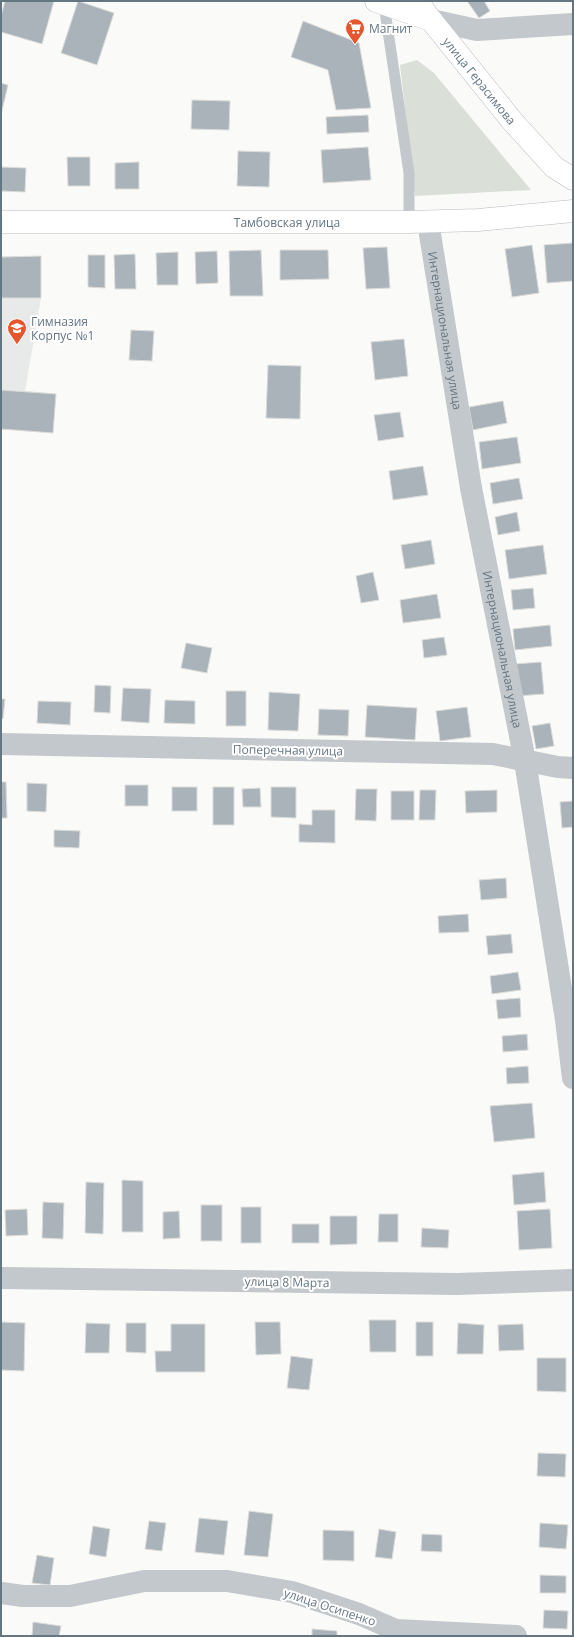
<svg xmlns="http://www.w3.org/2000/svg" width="574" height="1637" font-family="'Open Sans',sans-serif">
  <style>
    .built { fill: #e8e9e9 }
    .green { fill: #dadfd7 }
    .building { fill: #aab3b9; stroke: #dcdcda }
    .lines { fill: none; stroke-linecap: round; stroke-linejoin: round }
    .secondary-casing { stroke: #b3babf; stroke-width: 23 }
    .primary-casing { stroke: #b5babe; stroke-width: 23 }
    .service { stroke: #c3c8cc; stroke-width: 11 }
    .minor { stroke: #c3c8cc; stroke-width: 22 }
    .secondary { stroke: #fff; stroke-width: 22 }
    .primary { stroke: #fff; stroke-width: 22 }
    .labels { text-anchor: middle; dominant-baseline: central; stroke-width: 4; stroke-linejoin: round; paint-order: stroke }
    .poi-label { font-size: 12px; fill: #657683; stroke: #fff; text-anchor: start }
    .street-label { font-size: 12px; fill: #657683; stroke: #fff }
  </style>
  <rect width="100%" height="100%" fill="#fafaf8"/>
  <polygon class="built" points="41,256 41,298 25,391 56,394 53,433 1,429 1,257"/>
  <polygon class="green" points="417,60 434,73 531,190 415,196 400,65"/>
  <g class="building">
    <polygon points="5,1 54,1 42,44 1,32 1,16"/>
    <polygon points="78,1 114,13 97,65 61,53"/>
    <polygon points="467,1 484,1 490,11 479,18"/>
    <polygon points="303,21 359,43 371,108 336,110 328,70 291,57"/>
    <polygon points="1,83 8,85 1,115"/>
    <polygon points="192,100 230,101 229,130 191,129"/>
    <polygon points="368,115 369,132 327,134 326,117"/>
    <polygon points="368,147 371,180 323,183 321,150"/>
    <polygon points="238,151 270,152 269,187 237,186"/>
    <polygon points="67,157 90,157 90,186 68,186"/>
    <polygon points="139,162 139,189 115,189 115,163"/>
    <polygon points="1,167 26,168 25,192 1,191"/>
    <polygon points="573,243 573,281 547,283 544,245"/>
    <polygon points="532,245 539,293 512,297 505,249"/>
    <polygon points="387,247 390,288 366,289 363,248"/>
    <polygon points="261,250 263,296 230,296 229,251"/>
    <polygon points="280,250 328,250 329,279 280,280"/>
    <polygon points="217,251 218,283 196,284 195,252"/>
    <polygon points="178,252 178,285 157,285 156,253"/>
    <polygon points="135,254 136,289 115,289 114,255"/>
    <polygon points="88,255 105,255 105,288 88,287"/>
    <polygon points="41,256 41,298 1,298 1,257"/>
    <polygon points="131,330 154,331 152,361 129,360"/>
    <polygon points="404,339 408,376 375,380 371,342"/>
    <polygon points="268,365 301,366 300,419 266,418"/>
    <polygon points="1,390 56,394 53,433 1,429"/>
    <polygon points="503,401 507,423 473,430 469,407"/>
    <polygon points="400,412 404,437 378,441 374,415"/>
    <polygon points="517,437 521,463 482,469 479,442"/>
    <polygon points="423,466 428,495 393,500 389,471"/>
    <polygon points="519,478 523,499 493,504 490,483"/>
    <polygon points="517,512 520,531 498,535 495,517"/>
    <polygon points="431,540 435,564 405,569 401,545"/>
    <polygon points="543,545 547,574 509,579 505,550"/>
    <polygon points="373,572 379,600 361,603 356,576"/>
    <polygon points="533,588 535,608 513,610 511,590"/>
    <polygon points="437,594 441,618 403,623 400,600"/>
    <polygon points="550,625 552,646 515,650 513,629"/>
    <polygon points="444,637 447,655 424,658 422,640"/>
    <polygon points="186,643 212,648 207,673 181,668"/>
    <polygon points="541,662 544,694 517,696 515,664"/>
    <polygon points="95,685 111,686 110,713 94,712"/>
    <polygon points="123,688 151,689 149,723 121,721"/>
    <rect x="226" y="691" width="20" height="35"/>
    <polygon points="269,692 300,694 298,731 268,730"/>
    <polygon points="1,699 5,699 3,719 1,718"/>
    <polygon points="165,700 195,701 195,724 164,723"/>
    <polygon points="38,701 71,702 70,725 37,723"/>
    <polygon points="367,705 417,708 415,740 365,737"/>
    <polygon points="467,707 471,737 440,741 436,711"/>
    <polygon points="319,709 349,710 348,736 318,735"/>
    <polygon points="550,723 554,746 536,749 532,726"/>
    <polygon points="1,782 6,782 7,818 1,818"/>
    <polygon points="27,783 47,784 46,812 27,811"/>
    <rect x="125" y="785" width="23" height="21"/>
    <rect x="172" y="787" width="25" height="24"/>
    <rect x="213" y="787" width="21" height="38"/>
    <polygon points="271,787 296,787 296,818 271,817"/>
    <polygon points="260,788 261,807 243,807 242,789"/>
    <polygon points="356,789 377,789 376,821 355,820"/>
    <polygon points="420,790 436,790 435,820 419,820"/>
    <polygon points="497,790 497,812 466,813 465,791"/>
    <rect x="391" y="791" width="23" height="29"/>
    <polygon points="573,801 573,827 562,828 560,802"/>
    <polygon points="312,810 335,810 335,843 299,842 299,824 312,825"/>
    <polygon points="54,830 80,831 79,848 54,847"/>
    <polygon points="506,878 507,898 481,900 479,880"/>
    <polygon points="468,914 469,932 439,933 438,916"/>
    <polygon points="511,934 513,953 488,955 486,936"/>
    <polygon points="518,972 521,990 492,994 490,976"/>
    <polygon points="520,998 521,1017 498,1019 496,1000"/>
    <polygon points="527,1034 528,1050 503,1052 502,1036"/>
    <polygon points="528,1066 529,1083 507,1084 506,1068"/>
    <polygon points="532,1103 535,1138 494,1142 490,1106"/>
    <polygon points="544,1172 546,1202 514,1205 512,1175"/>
    <polygon points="122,1180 143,1181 143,1232 122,1232"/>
    <polygon points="86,1182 104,1183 103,1234 85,1233"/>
    <polygon points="43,1202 64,1203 63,1239 42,1238"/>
    <rect x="201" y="1205" width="21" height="36"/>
    <rect x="241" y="1207" width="20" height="36"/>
    <polygon points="27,1209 28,1235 6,1236 5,1210"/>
    <polygon points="550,1209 552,1248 519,1250 517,1211"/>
    <polygon points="179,1211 180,1238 163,1239 163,1212"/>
    <polygon points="379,1214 398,1214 398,1242 378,1242"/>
    <polygon points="330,1216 357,1216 357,1244 330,1245"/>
    <rect x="292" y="1224" width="27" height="19"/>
    <polygon points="422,1228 449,1230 448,1248 421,1247"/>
    <polygon points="369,1320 396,1320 396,1352 370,1352"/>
    <polygon points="1,1322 25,1323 24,1371 1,1370"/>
    <polygon points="255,1322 280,1322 281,1354 256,1355"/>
    <rect x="416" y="1322" width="17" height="34"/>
    <polygon points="86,1323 110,1324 109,1353 85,1353"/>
    <polygon points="126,1323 146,1323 146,1353 126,1352"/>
    <polygon points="458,1323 484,1325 483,1354 457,1354"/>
    <polygon points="171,1324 205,1324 205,1372 156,1372 155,1351 171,1351"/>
    <polygon points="523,1324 524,1350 499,1351 498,1325"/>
    <polygon points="291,1356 313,1359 309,1390 287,1388"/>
    <polygon points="537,1358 566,1358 566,1392 537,1391"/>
    <polygon points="538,1453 566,1454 565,1477 537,1476"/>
    <polygon points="249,1511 273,1514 268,1557 244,1555"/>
    <polygon points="199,1518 228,1521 224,1555 195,1552"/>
    <polygon points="149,1521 166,1523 162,1551 145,1549"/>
    <polygon points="540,1523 568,1525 566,1549 539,1547"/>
    <polygon points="93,1526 110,1529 106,1557 89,1554"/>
    <polygon points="379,1529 396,1532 392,1559 375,1557"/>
    <polygon points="323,1530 354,1531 354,1561 323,1560"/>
    <polygon points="422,1534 442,1535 442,1552 421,1551"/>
    <polygon points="37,1555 54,1558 50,1585 32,1583"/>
    <polygon points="540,1575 566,1576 566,1593 540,1593"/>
    <polygon points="544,1610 568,1611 567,1629 543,1628"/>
    <polygon points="33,1622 61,1626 59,1636 32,1636"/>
    <polygon points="312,1629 337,1631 337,1636 312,1636"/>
  </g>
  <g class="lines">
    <g class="secondary-casing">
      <polyline id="secondary" points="417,1 431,20"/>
    </g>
    <g class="primary-casing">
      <g id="primary">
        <path id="s2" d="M 376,1 L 431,20 L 513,122 L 554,167 L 573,179"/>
        <path id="s3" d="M 1,222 L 409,222 L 478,220 L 573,211"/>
      </g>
    </g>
    <polyline class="service" points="384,4 409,173 409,222"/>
    <g class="minor">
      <polyline points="431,20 477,30 573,24"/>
      <path id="s1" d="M 428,222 L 471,488 L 525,761 L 566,1020 L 573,1078"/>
      <polyline points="1,744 493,754 558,767 573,768"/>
      <polyline points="1,1278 457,1284 573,1280"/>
      <polyline points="1,1593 23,1596 70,1596 144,1581 227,1581 292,1592 359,1614 396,1630 516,1636"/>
    </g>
    <use href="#secondary" class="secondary"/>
    <use href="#primary" class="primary"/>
  </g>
  <defs>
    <g id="supermarket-pin" transform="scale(1)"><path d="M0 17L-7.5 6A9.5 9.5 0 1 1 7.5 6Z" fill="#e4572e" stroke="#fff"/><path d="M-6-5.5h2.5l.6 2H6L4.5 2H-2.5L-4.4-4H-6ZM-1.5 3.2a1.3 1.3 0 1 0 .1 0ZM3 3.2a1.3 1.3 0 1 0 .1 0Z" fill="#fff"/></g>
    <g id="school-pin" transform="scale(1)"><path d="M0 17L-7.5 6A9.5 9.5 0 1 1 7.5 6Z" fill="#e4572e" stroke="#fff"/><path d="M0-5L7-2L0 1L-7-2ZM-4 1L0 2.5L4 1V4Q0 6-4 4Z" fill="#fff"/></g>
  </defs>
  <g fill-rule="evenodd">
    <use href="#supermarket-pin" x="355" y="28"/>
    <use href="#school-pin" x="17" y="328"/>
  </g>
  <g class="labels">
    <g class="poi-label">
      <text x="369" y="28">Магнит</text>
      <text x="31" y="321">Гимназия<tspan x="31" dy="14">Корпус №1</tspan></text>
    </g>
    <g class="street-label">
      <text stroke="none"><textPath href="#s2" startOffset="136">улица Герасимова</textPath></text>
      <text stroke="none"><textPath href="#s3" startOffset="286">Тамбовская улица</textPath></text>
      <text stroke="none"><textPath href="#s1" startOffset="110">Интернациональная улица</textPath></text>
      <text stroke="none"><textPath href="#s1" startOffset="434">Интернациональная улица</textPath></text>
      <text transform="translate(288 750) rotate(1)">Поперечная улица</text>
      <text transform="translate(287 1282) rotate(1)">улица 8 Марта</text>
      <text transform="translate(330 1607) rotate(18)">улица Осипенко</text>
    </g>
  </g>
  <rect width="574" height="1637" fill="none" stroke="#657683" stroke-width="4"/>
</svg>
